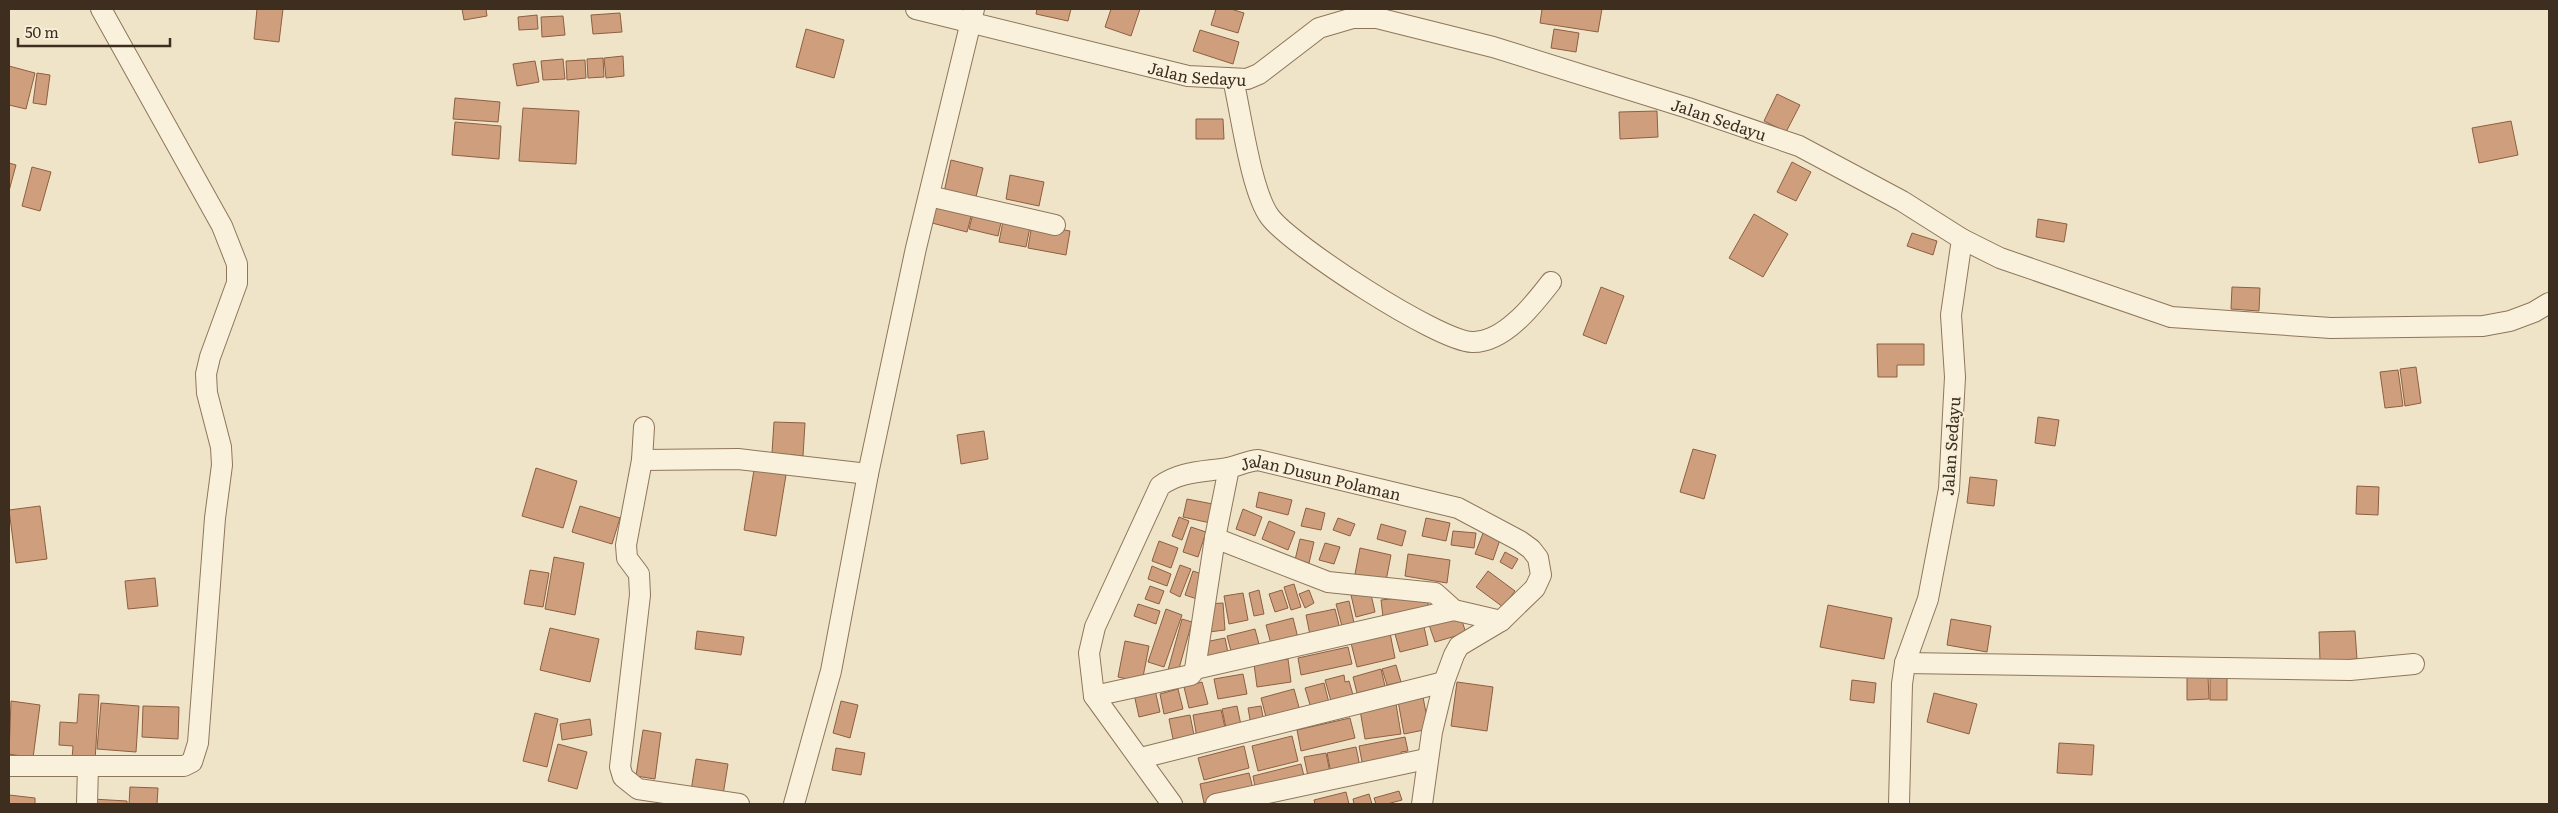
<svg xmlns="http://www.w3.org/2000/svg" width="2558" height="813" font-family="Literata,serif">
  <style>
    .building { fill: #cf9f7d; stroke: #8d5f41 }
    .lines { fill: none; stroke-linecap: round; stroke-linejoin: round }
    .minor-casing { stroke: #8d765c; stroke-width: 22 }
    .minor { stroke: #faf1dc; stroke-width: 20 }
    .labels { text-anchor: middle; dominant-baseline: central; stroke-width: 4; stroke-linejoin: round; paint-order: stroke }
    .street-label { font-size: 16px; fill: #3d2e20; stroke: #f7eed8 }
  </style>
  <rect width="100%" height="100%" fill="#f0e4c8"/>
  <g class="building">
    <polygon points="257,9 283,9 279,42 254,39"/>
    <polygon points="462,9 486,9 487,16 464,20"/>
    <polygon points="1037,9 1071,9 1068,21 1036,14"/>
    <polygon points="1111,9 1140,9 1131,36 1105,27"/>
    <polygon points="1216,9 1231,9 1244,13 1238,33 1211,25"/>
    <polygon points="1542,9 1602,9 1598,32 1540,23"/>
    <polygon points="620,13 622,32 593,34 591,15"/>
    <polygon points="537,15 538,29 519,30 518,17"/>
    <polygon points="563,16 565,35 542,37 541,17"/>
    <polygon points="806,29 844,40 834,78 796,67"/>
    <polygon points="1554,29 1579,33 1576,52 1551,48"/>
    <polygon points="1200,30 1239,42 1233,64 1193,51"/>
    <polygon points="623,56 624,76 606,78 604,58"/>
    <polygon points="603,58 604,77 588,78 587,59"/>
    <polygon points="563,59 565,79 543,80 541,61"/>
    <polygon points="585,60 586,78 567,80 566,61"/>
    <polygon points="535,61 539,82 517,86 513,64"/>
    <polygon points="9,66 35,73 26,109 9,105"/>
    <polygon points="37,73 50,75 46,105 33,103"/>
    <polygon points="1777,94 1800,105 1786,132 1764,121"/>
    <polygon points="455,98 500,102 498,122 453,119"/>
    <polygon points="523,108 579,111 576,164 519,161"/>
    <polygon points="1657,111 1658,137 1620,139 1619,112"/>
    <polygon points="1196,119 1223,119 1224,139 1196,139"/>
    <polygon points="2511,121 2518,155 2479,163 2472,128"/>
    <polygon points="455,122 501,126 499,159 452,155"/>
    <polygon points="951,160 983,168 974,205 943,197"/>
    <polygon points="1792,162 1811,172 1796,201 1777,192"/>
    <polygon points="9,163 16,165 9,191"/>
    <polygon points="32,167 51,172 40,211 22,206"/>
    <polygon points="1010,175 1044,182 1039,206 1006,199"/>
    <polygon points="935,198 973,209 967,232 928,222"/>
    <polygon points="974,210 1002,218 998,236 969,229"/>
    <polygon points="1754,214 1788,234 1763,277 1729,258"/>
    <polygon points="2038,219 2067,224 2064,242 2036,237"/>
    <polygon points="1003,221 1030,227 1026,247 999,242"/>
    <polygon points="1032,224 1070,231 1066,255 1028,248"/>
    <polygon points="1912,233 1937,241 1933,255 1907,246"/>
    <polygon points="1601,287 1624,296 1606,344 1583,335"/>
    <polygon points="2232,287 2260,288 2259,311 2231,309"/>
    <polygon points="1877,344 1924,344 1924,365 1897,365 1897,377 1878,377"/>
    <polygon points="2416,367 2421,403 2405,406 2400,369"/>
    <polygon points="2398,370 2403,406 2385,408 2380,372"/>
    <polygon points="2038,417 2059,420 2055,446 2035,443"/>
    <polygon points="774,422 805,423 803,456 772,453"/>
    <polygon points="984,431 988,459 961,464 957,435"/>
    <polygon points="1693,449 1716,455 1704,499 1680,492"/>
    <polygon points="536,468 577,481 563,528 522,516"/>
    <polygon points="754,470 786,475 776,536 744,530"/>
    <polygon points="1970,477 1997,480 1994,506 1967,503"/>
    <polygon points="2357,486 2379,487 2378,515 2356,514"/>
    <polygon points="1259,492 1292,500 1288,515 1256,507"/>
    <polygon points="1187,499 1218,505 1215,524 1183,517"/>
    <polygon points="40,506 47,559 16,563 9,510"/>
    <polygon points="580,506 620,518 612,544 572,532"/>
    <polygon points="1306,508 1325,513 1321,530 1301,526"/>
    <polygon points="1243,509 1262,517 1255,536 1236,529"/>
    <polygon points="1179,517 1189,521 1182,540 1172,536"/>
    <polygon points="1338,518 1355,524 1350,536 1333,530"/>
    <polygon points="1426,518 1450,523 1446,541 1422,536"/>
    <polygon points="1269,521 1295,532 1288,550 1262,539"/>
    <polygon points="1381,524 1406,531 1402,546 1377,539"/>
    <polygon points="1191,527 1206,532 1198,557 1183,552"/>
    <polygon points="1485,528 1502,534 1493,560 1475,554"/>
    <polygon points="1453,531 1476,533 1474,548 1451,545"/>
    <polygon points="1300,539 1314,542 1309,563 1295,560"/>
    <polygon points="1159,541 1178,548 1171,568 1152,561"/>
    <polygon points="1325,543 1340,547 1334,564 1319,560"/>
    <polygon points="1360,548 1391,555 1386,581 1355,574"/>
    <polygon points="1505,552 1518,559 1512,569 1500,562"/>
    <polygon points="1408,554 1450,560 1447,583 1405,576"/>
    <polygon points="554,557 584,563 575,615 545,609"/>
    <polygon points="1180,565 1191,569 1180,597 1170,592"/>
    <polygon points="1152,566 1171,574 1167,586 1148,579"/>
    <polygon points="530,570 549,573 543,607 524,604"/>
    <polygon points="1193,571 1205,575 1197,599 1185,595"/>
    <polygon points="1488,571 1515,591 1503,607 1476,587"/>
    <polygon points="155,578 158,606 128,609 125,581"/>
    <polygon points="1294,584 1301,607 1291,610 1284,587"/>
    <polygon points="1150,586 1164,591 1159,604 1145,599"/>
    <polygon points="1259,590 1264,614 1254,616 1249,593"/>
    <polygon points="1282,590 1288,608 1275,612 1269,594"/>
    <polygon points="1309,590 1314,603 1305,608 1299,594"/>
    <polygon points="1370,590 1375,612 1356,617 1351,595"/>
    <polygon points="1243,593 1248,620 1229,624 1224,596"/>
    <polygon points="1427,595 1429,612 1383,617 1381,600"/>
    <polygon points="1349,601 1355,627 1343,630 1336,604"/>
    <polygon points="1223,603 1225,630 1209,632 1207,604"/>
    <polygon points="1138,604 1160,611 1156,624 1134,616"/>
    <polygon points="1828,605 1892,618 1884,659 1820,647"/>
    <polygon points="1166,609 1182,615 1164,667 1148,662"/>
    <polygon points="1335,609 1340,629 1310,635 1306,615"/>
    <polygon points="1459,612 1466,633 1435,642 1428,622"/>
    <polygon points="1293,618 1298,638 1271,644 1266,625"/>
    <polygon points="1182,619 1192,622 1178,672 1168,670"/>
    <polygon points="1951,619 1991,626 1987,652 1947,645"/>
    <polygon points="1424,627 1428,645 1400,652 1395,634"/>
    <polygon points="550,628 599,639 590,682 540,670"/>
    <polygon points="1255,629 1259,644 1231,651 1227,636"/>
    <polygon points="697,631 744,637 741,655 695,649"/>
    <polygon points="2355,631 2357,659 2320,661 2319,632"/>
    <polygon points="1390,633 1395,658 1357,667 1351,643"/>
    <polygon points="1225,638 1228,653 1203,658 1200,643"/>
    <polygon points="1125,641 1149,646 1142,682 1118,677"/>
    <polygon points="1348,647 1352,664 1301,675 1298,658"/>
    <polygon points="1288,659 1291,682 1257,687 1254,664"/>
    <polygon points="1396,665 1401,682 1387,685 1382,669"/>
    <polygon points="1381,669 1385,686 1357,693 1353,677"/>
    <polygon points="1243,674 1247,694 1218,699 1214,679"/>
    <polygon points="1344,675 1345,682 1349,681 1353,695 1331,701 1325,680"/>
    <polygon points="2187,676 2208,676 2209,699 2187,700"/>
    <rect x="2210" y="678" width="17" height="22"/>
    <polygon points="1852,680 1876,683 1874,703 1850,700"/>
    <polygon points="1202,682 1208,704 1189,708 1184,687"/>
    <polygon points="1457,682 1493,687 1487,731 1451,726"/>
    <polygon points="1324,683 1329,703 1311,708 1305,688"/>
    <polygon points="1178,689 1183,709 1164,714 1160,694"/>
    <polygon points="1294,689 1300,711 1267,721 1261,698"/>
    <polygon points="1155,690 1160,712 1139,717 1134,694"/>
    <polygon points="1934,693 1977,704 1969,734 1927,722"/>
    <polygon points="79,694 99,695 95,761 72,759 73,746 59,745 60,722 77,723"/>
    <polygon points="1423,697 1429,729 1404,734 1398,701"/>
    <polygon points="11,701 40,705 33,758 9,754"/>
    <polygon points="841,701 858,705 850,738 833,733"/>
    <polygon points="101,703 139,706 136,752 97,749"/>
    <polygon points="1396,704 1401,734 1365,739 1360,710"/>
    <polygon points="143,706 179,707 178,739 142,737"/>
    <polygon points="1237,706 1241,725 1226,728 1222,709"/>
    <polygon points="1261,706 1264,722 1251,725 1248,708"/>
    <polygon points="1221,710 1226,732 1197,738 1193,715"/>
    <polygon points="535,713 558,719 547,767 523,761"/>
    <polygon points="1190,715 1194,735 1173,739 1169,719"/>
    <polygon points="1350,718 1355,738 1301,751 1297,730"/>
    <polygon points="590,719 592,735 562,740 560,724"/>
    <polygon points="643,730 661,733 655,779 636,776"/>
    <polygon points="1292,736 1298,761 1258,771 1252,746"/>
    <polygon points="1405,737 1408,751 1401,752 1403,759 1363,767 1359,746"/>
    <polygon points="2059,743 2094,745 2092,775 2057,773"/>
    <polygon points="558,744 587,752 577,789 548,781"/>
    <polygon points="1244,746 1249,768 1204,780 1198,758"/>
    <polygon points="1356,747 1360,767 1331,773 1327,753"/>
    <polygon points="836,748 865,753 861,775 832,770"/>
    <polygon points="1326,753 1331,777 1309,781 1304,757"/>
    <polygon points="696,759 728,764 723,795 691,791"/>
    <polygon points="1301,764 1305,780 1256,792 1253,776"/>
    <polygon points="1249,773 1254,792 1204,803 1200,784"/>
    <polygon points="130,787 158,788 157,804 129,804"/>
    <polygon points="1399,791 1402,800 1387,804 1376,804 1374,798"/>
    <polygon points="1346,792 1349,804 1315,804 1314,800"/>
    <polygon points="1369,794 1372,804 1354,804 1353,799"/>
    <polygon points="9,795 35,798 35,804 9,804"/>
    <polygon points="92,799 127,801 127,804 92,804"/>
  </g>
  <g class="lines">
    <g class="minor-casing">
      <g id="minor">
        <path id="s1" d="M 916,9 L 1188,76 L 1247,79 L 1259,74 L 1319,28 L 1353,18 L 1377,18 L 1493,47 L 1688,108 L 1799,146 L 1902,201 L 1962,239 L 1951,315 L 1955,377 L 1949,489 L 1928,599 L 1905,663 L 1902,684 L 1899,804"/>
        <path d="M 1233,79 C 1241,113 1251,192 1270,217 C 1292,246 1438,341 1472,342 C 1504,343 1534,304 1551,282"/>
        <polyline points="929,196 1055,225"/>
        <polyline points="1962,239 2000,258 2171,317 2331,328 2483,326 2510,321 2534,312 2549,303"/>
        <polyline points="644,427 642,460 626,545 627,558 639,574 640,595 620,767 623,777 638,789 739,804"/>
        <polyline points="642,460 738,459 868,474"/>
        <polyline points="1215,538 1328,582 1435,593 1454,610 1501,621"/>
        <polyline points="1905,663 2350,670 2414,664"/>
        <polyline points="1195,669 1454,610"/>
        <polyline points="1094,696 1191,675 1195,669 1215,538 1229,468"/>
        <polyline points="1141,758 1444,682"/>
        <polyline points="9,766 184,766 192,762 198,743 215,518 222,465 221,447 207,393 206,374 210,357 237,283 237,264 222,226 101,9"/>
        <polyline points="87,804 88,766"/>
        <polyline points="794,804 831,671 868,474 916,248 974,9"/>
        <path id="s2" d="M 1172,804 L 1094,696 L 1089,653 L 1095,627 L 1160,486 C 1180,471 1204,472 1227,468 C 1238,466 1247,461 1258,460 L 1458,508 L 1520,541 L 1531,549 L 1538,558 L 1541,575 L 1535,588 L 1501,621 L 1459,646 L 1454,655 L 1444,682 L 1432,732 L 1422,804"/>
        <polyline points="1216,804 1426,759"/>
      </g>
    </g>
    <use href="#minor" class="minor"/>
  </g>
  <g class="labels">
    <g class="street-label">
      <text stroke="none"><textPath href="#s1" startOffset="289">Jalan Sedayu</textPath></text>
      <text stroke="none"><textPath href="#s1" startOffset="844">Jalan Sedayu</textPath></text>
      <text transform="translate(1950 446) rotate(-86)">Jalan Sedayu</text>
      <text stroke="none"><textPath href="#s2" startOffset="525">Jalan Dusun Polaman</textPath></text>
    </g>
  </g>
  <rect width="2558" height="813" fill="none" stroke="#3d2e20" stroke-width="20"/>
  <path d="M18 38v8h152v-8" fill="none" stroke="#3d2e20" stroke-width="2.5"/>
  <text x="25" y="38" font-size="15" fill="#3d2e20" stroke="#f7eed8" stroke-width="4" paint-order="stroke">50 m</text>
</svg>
